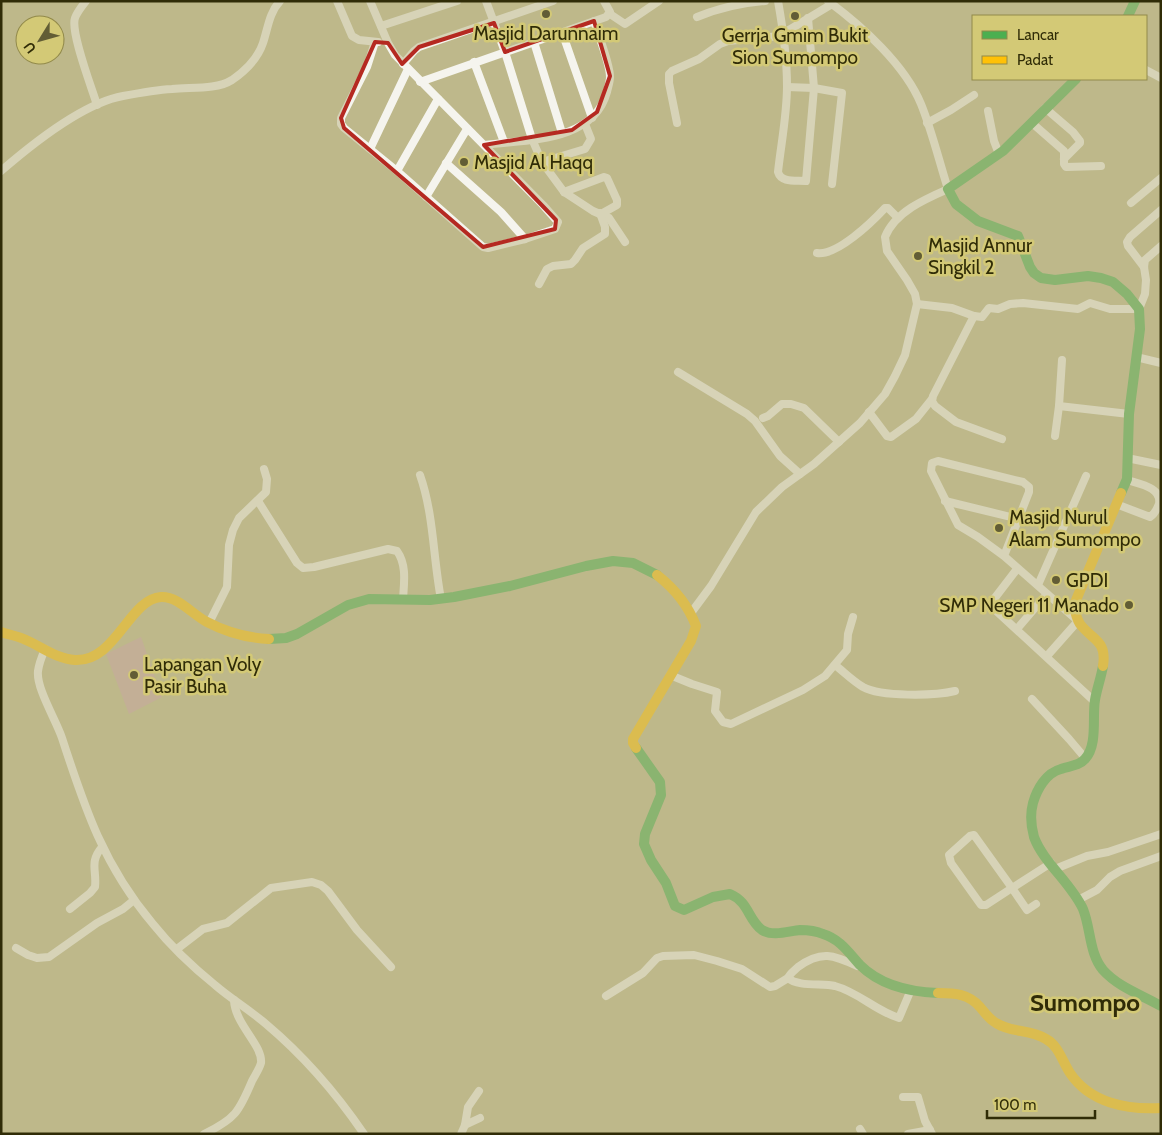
<svg xmlns="http://www.w3.org/2000/svg" width="1162" height="1135" font-family="Cabin,sans-serif">
  <style>
    .green { fill: #caa4a5 }
    .lines { fill: none; stroke-linecap: round; stroke-linejoin: round }
    .street { stroke: #f5f4ee; stroke-width: 8 }
    .fast { stroke: #4caf50; stroke-width: 10 }
    .slow { stroke: #ffc107; stroke-width: 10 }
    .marked { fill: none; stroke: #b52921; stroke-width: 4; stroke-linejoin: round }
    .poi-dot { fill: #625d35; stroke: #d3c976; stroke-width: 2 }
    .labels { text-anchor: middle; dominant-baseline: central; stroke-width: 5; stroke-linejoin: round; paint-order: stroke }
    .poi-label { font-size: 19px; fill: #302c07; stroke: #d3c976; text-anchor: start }
    .district-label { font-size: 24px; font-weight: bold; fill: #302c07; stroke: #d3c976 }
  </style>
  <rect width="100%" height="100%" fill="#beb88b"/>
  <polygon class="green" points="141,637 162,697 129,714 106,654"/>
  <g class="lines">
    <g class="street">
      <path d="M 86,1 C 82,6 77,12 75,18 C 70,32 92,88 97,105"/>
      <polyline points="337,1 352,36 359,40 378,42"/>
      <polyline points="370,1 388,43 395,55 543,205 558,222 555,229 525,239 488,248 483,247 397,171 344,128 341,124 341,118 367,67 375,42"/>
      <polyline points="486,1 505,52 532,139 542,162 564,192 593,211 609,218 625,242"/>
      <path d="M 778,1 C 783,29 787,58 787,86 C 787,115 781,144 778,172 C 781,183 796,180 806,181 L 814,88 L 808,18"/>
      <polyline points="610,14 625,24 659,1"/>
      <path d="M 697,17 C 719,8 740,3 765,1"/>
      <polyline points="381,26 457,1"/>
      <polyline points="562,32 592,118"/>
      <polyline points="534,42 562,133"/>
      <polyline points="474,62 504,142"/>
      <polyline points="403,64 414,51 419,47 553,1"/>
      <polyline points="1146,70 1161,78"/>
      <polyline points="420,82 606,17 610,12 604,1"/>
      <polyline points="787,87 814,88 842,93 832,184"/>
      <polyline points="1045,108 1073,132 1080,141 1080,143 1064,159"/>
      <polyline points="988,111 994,141 999,154"/>
      <polyline points="677,123 669,83 669,74 672,71 699,59 720,44 728,41 779,36 832,4"/>
      <polyline points="927,123 951,110 974,95"/>
      <polyline points="1032,123 1064,151 1064,164 1066,167 1101,166"/>
      <path d="M 485,145 C 527,139 593,143 607,92 C 608,87 610,82 610,77 C 610,63 598,35 594,21"/>
      <polyline points="370,149 408,69"/>
      <polyline points="542,162 585,149 591,139 585,124"/>
      <polyline points="446,163 501,212 525,239"/>
      <path d="M 1,171 C 31,145 84,103 123,96 C 139,93 156,90 172,89 C 191,87 216,90 232,80 C 245,71 258,58 263,43 C 268,28 269,13 280,1"/>
      <polyline points="397,171 438,99"/>
      <polyline points="564,192 604,177 607,178 617,200 617,205 601,214"/>
      <polyline points="426,197 467,129"/>
      <polyline points="1131,203 1161,178"/>
      <path d="M 817,253 C 837,256 872,222 885,208 L 888,208 L 898,218"/>
      <polyline points="1144,267 1128,246 1127,242 1130,237 1161,210"/>
      <polyline points="539,284 547,269 553,266 571,264 575,260 583,248 605,234 605,227 600,213"/>
      <polyline points="917,304 952,308 974,316 933,396 932,401 935,406 956,422 1002,439"/>
      <polyline points="974,316 982,317 989,308 998,309 1010,304 1023,303 1078,309 1090,303 1110,309 1139,309 1145,294 1146,280 1144,267 1145,260 1161,246"/>
      <polyline points="1136,357 1161,363"/>
      <polyline points="1062,360 1059,406 1129,414"/>
      <polyline points="678,372 747,414 755,421 780,456 800,474"/>
      <polyline points="869,412 887,436 891,437 916,419 932,399"/>
      <polyline points="763,418 768,416 782,404 791,404 804,408 839,442"/>
      <polyline points="1055,436 1059,406"/>
      <polyline points="1127,458 1161,465"/>
      <path d="M 420,475 C 434,515 433,558 441,599"/>
      <path d="M 258,501 L 297,563 L 303,568 L 314,567 L 388,549 L 397,551 C 407,565 404,583 403,599"/>
      <polyline points="945,501 1019,519"/>
      <path d="M 1116,504 L 1150,517 C 1155,514 1157,509 1159,504 C 1162,487 1139,484 1127,480"/>
      <polyline points="1004,556 1029,492 1029,487 1023,482 938,461 932,463 931,471 958,525 978,537 1004,556 1078,621 1047,656"/>
      <polyline points="1017,569 994,599 992,607 1094,701"/>
      <polyline points="1038,585 1086,476"/>
      <path d="M 691,613 L 711,586 L 756,512 L 782,487 L 814,464 L 860,423 L 885,394 L 895,376 L 905,355 L 917,304 L 915,294 L 907,280 L 887,251 L 885,237 C 895,212 925,199 948,189 C 939,161 932,131 921,104 C 905,65 862,26 828,1"/>
      <polyline points="209,623 227,587 229,545 233,530 239,518 266,492 267,479 264,469"/>
      <polyline points="1017,629 1047,594"/>
      <path d="M 45,649 C 42,656 39,663 38,671 C 36,688 56,720 62,738 C 85,809 104,866 153,924 C 169,944 194,968 215,985 C 231,999 250,1010 266,1024 C 304,1056 336,1093 364,1134"/>
      <path d="M 835,665 C 844,672 853,681 863,687 C 881,697 934,696 955,691"/>
      <polyline points="670,675 692,684 717,692 715,711 723,722 731,724 803,690 825,676 847,650 848,634 853,617"/>
      <polyline points="1032,699 1069,739 1086,759"/>
      <polyline points="1055,869 1087,856 1108,852 1161,834"/>
      <polyline points="1078,900 1097,890 1110,877 1120,871 1161,856"/>
      <polyline points="1036,904 1027,910 1012,888 986,905 981,905 951,863 949,855 970,836 974,835 1012,888 1051,863"/>
      <path d="M 70,909 L 90,893 L 95,887 C 97,871 89,862 102,847"/>
      <polyline points="16,948 28,955 37,958 49,957 97,923 123,909 134,900"/>
      <polyline points="177,949 203,929 227,923 271,888 312,882 321,885 328,891 357,930 391,967"/>
      <path d="M 857,966 C 834,955 821,950 798,967 C 794,971 790,973 788,978 C 798,987 822,983 835,986 C 858,992 876,1011 899,1018 L 910,992"/>
      <polyline points="606,996 643,973 657,958 663,956 694,955 717,961 742,969 770,987 775,986 788,978"/>
      <polyline points="903,1097 918,1097 925,1121 932,1134"/>
      <polyline points="465,1125 480,1118"/>
      <polyline points="860,1129 863,1134"/>
      <path d="M 204,1134 C 235,1119 239,1112 252,1081 C 255,1075 259,1070 261,1063 C 263,1045 235,1025 234,1000"/>
      <polyline points="461,1134 465,1125 468,1107 479,1091"/>
      <polyline points="908,1134 930,1130"/>
    </g>
    <g class="fast">
      <polyline points="1128,16 1135,1"/>
      <polyline points="1076,79 1003,151 948,189 956,204 978,221 1018,236 1030,267 1034,273 1041,278 1055,280 1088,276 1101,278 1113,282 1127,294 1139,309 1140,329 1129,414 1127,479 1121,493"/>
      <polyline points="269,639 286,638 297,634 348,605 369,599 430,600 454,597 510,586 586,566 613,561 633,563 657,575"/>
      <path d="M 1103,666 C 1101,678 1097,688 1095,700 C 1092,717 1098,745 1085,759 C 1079,766 1069,766 1061,769 C 1046,773 1037,789 1033,803 C 1030,814 1031,826 1034,837 C 1043,862 1071,883 1083,909 C 1091,929 1089,953 1103,970 C 1118,987 1142,995 1161,1006"/>
      <path d="M 636,748 L 660,782 L 661,795 L 645,834 L 644,844 L 651,860 L 666,883 L 675,906 L 684,910 L 713,897 L 730,894 C 749,902 748,920 762,930 C 773,937 789,931 800,930 C 808,930 816,931 823,934 C 840,939 849,953 860,965 C 881,986 911,992 938,993"/>
    </g>
    <g class="slow">
      <path d="M 1,632 C 10,635 18,636 26,640 C 42,647 57,659 75,660 C 116,662 129,599 161,597 C 178,596 193,615 207,622 C 226,632 248,638 269,639"/>
      <path d="M 1103,666 C 1107,640 1093,641 1080,624 C 1076,618 1075,611 1074,605 L 1121,493"/>
      <path d="M 636,748 L 633,743 L 633,739 L 691,641 L 696,626 C 688,605 675,589 657,575"/>
      <path d="M 938,993 C 955,993 969,994 980,1007 C 985,1013 989,1019 996,1023 C 1011,1033 1031,1029 1046,1039 C 1059,1046 1062,1061 1070,1073 C 1090,1103 1127,1110 1161,1108"/>
    </g>
  </g>
  <path d="M0 0H1162V1135H0ZM 594,21 L 610,76 L 597,112 L 572,130 L 484,145 L 556,220 L 555,229 L 483,247 L 344,128 L 341,118 L 375,42 L 388,43 L 402,64 L 419,47 L 494,23 L 505,52 Z" fill="#beb88b" fill-opacity=".55" fill-rule="evenodd"/>
  <path class="marked" d="M 594,21 L 610,76 L 597,112 L 572,130 L 484,145 L 556,220 L 555,229 L 483,247 L 344,128 L 341,118 L 375,42 L 388,43 L 402,64 L 419,47 L 494,23 L 505,52 Z"/>
  <g class="poi-dot">
    <circle cx="546" cy="14" r="5"/>
    <circle cx="795" cy="16" r="5"/>
    <circle cx="464" cy="162" r="5"/>
    <circle cx="918" cy="256" r="5"/>
    <circle cx="999" cy="528" r="5"/>
    <circle cx="1056" cy="580" r="5"/>
    <circle cx="1129" cy="605" r="5"/>
    <circle cx="134" cy="675" r="5"/>
  </g>
  <g class="labels">
    <g class="poi-label">
      <text x="546" y="33" text-anchor="middle">Masjid Darunnaim</text>
      <text x="795" y="35" text-anchor="middle">Gerrja Gmim Bukit<tspan x="795" dy="22">Sion Sumompo</tspan></text>
      <text x="474" y="162">Masjid Al Haqq</text>
      <text x="928" y="245">Masjid Annur<tspan x="928" dy="22">Singkil 2</tspan></text>
      <text x="1009" y="517">Masjid Nurul<tspan x="1009" dy="22">Alam Sumompo</tspan></text>
      <text x="1066" y="580">GPDI</text>
      <text x="1119" y="605" text-anchor="end">SMP Negeri 11 Manado</text>
      <text x="144" y="664">Lapangan Voly<tspan x="144" dy="22">Pasir Buha</tspan></text>
    </g>
    <g class="district-label">
      <text x="1085" y="1002">Sumompo</text>
    </g>
  </g>
  <rect width="1162" height="1135" fill="none" stroke="#302c07" stroke-width="5"/>
  <rect x="972" y="15" width="175" height="65" fill="#d3c976" stroke="#928a4a"/>
  <rect x="982" y="31" width="25" height="8" fill="#4caf50" stroke="#928a4a"/>
  <text x="1017" y="40" font-size="15" fill="#302c07">Lancar</text>
  <rect x="982" y="56" width="25" height="8" fill="#ffc107" stroke="#928a4a"/>
  <text x="1017" y="65" font-size="15" fill="#302c07">Padat</text>
  <g transform="translate(40 40) rotate(233)"><circle r="24" fill="#d3c976" stroke="#928a4a"/>
  <path d="M0-4L9 19L0 12L-9 19Z" fill="#625d35"/>
  <text y="-8" font-size="14" font-weight="bold" text-anchor="middle" fill="#302c07">U</text>
  </g>
  <path d="M987 1110v8h108v-8" fill="none" stroke="#302c07" stroke-width="2.5"/>
  <text x="994" y="1110" font-size="15" fill="#302c07" stroke="#d3c976" stroke-width="4" paint-order="stroke">100 m</text>
</svg>
